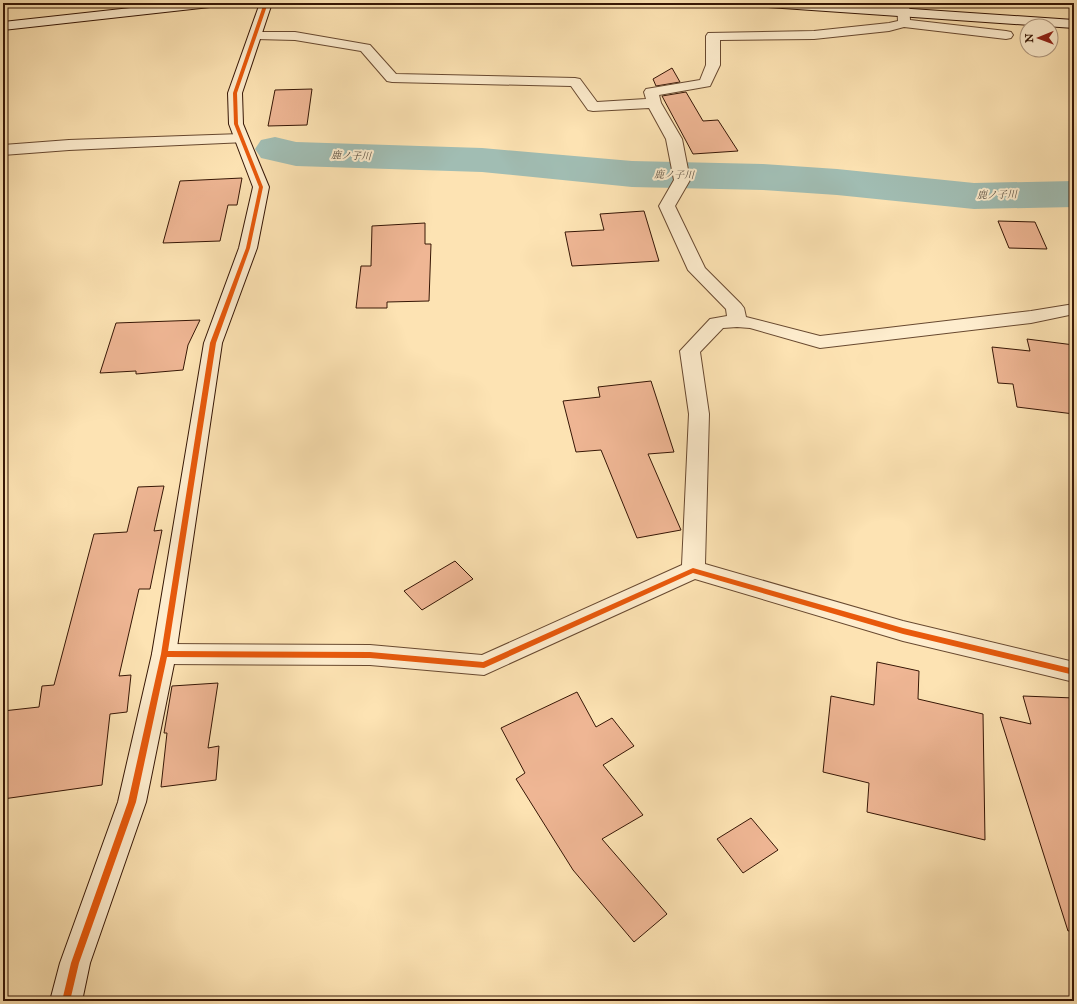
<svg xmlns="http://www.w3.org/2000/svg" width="1077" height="1004" font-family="'IM FELL Great Primer','Noto Serif JP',serif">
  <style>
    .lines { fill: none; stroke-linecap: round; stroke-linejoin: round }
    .river { fill: #a1bdb3; fill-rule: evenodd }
    .building { fill: #efb694; stroke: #361605 }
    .street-casing { stroke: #684930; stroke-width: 2 }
    .secondary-casing { stroke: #361605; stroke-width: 2 }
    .street { fill: #feedce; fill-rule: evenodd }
    .secondary { fill: #feedce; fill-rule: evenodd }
    .cycleway-casing { stroke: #feedce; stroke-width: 2 }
    .cycleway { fill: #e8590c; fill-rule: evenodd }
    .labels { text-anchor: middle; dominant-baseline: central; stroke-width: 4; stroke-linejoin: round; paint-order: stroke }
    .far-water-label { font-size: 10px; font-style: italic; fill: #5b5042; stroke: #feedce }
  </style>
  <rect width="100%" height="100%" fill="#fde3b3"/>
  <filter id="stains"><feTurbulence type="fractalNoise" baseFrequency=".005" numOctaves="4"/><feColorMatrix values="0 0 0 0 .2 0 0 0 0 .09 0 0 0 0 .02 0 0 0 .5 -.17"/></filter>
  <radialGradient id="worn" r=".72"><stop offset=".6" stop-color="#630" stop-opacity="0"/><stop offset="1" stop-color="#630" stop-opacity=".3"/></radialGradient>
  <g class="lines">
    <polygon class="river" points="275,137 296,142 482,148 632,161 763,164 837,169 974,183 1074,181 1074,207 974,209 837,195 763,190 632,187 482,172 296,166 261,158 255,149 261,140"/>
  </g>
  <g class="building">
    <polygon points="672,68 680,82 656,86 653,79"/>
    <polygon points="312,89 307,125 268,126 275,90"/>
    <polygon points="686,92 703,121 718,120 738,151 693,154 662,96"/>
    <polygon points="242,178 237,205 228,205 220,241 163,243 180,181"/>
    <polygon points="644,211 659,261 572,266 565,232 604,230 600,214"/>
    <polygon points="998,221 1035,222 1047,249 1009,248"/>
    <polygon points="425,223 425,244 431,244 429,301 387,302 387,308 356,308 361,266 371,266 372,226"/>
    <polygon points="200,320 188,345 183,370 136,374 136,371 100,373 116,323"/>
    <polygon points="1027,339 1074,345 1074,414 1017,407 1013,384 998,383 992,347 1030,351"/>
    <polygon points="651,381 674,452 648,454 681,530 637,538 601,450 576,452 563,401 600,397 598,387"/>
    <polygon points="164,486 154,531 162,530 150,589 139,589 119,676 131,675 127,712 110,714 102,785 3,799 3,711 39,707 42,686 54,685 94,534 127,532 138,487"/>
    <polygon points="455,561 473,579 422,610 404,591"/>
    <polygon points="877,662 919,671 918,699 983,714 985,840 867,812 869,783 823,772 831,696 874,705"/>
    <polygon points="218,683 208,748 219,746 216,780 161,787 167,733 164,733 172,686"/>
    <polygon points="577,692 596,727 612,718 634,746 603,765 643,815 602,839 667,914 634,942 573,870 516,779 525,773 501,728"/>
    <polygon points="1023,696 1074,698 1074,930 1068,931 1000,717 1031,724"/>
    <polygon points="751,818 778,850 743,873 717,839"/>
  </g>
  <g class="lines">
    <g class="street-casing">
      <g id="street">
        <polygon points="897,3 909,3 910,20 1006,31 1011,32 1013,35 1011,38 1006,39 904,27 889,31 814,39 720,40 720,65 710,86 659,95 661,103 682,139 690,180 675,206 705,268 741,304 744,308 746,317 820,336 1031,311 1074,304 1074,314 1031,323 820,348 750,328 737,327 723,328 700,352 709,414 705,564 903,621 1074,662 1074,682 903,641 695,579 484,675 370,665 164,664 155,661 152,654 155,647 164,644 370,645 482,655 682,565 689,414 680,351 710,319 727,316 726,309 688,270 659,206 674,180 666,139 649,108 593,111 588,110 571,86 392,82 387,81 361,51 295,40 256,39 251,38 249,35 251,32 295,32 370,45 396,74 575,78 580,79 597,102 646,99 644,92 646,89 700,80 706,65 706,36 708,33 814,31 889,23 898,21"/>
        <polygon points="241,134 246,136 249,139 246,142 69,150 3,155 3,145 69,140"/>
      </g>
    </g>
    <g class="secondary-casing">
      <g id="secondary">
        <polygon points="176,3 216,3 214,6 210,7 3,30 3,22"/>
        <polygon points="260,3 272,3 242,93 243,124 269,187 257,248 222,343 176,654 146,802 90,963 82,1001 50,1001 60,963 118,802 152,654 204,343 239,248 253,187 229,124 228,93"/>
        <polygon points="762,3 823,3 1074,20 1074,28 768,7 764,6"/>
      </g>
    </g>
    <use href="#street" class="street"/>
    <use href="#secondary" class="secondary"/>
    <g class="cycleway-casing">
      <polygon id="cycleway" points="264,3 268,3 237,93 238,124 263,187 250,248 216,343 168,651 370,652 483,662 693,568 903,628 1074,669 1074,675 903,634 693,573 484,668 370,658 167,657 136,802 79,963 70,1001 62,1001 71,963 128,802 161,654 210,343 246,248 259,187 234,124 233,93"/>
    </g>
    <use href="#cycleway" class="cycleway"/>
  </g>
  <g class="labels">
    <g class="far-water-label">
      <text transform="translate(351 156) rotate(2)">鹿ノ子川</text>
      <text transform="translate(674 175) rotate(1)">鹿ノ子川</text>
      <text transform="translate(997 195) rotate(-1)">鹿ノ子川</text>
    </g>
  </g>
  <rect width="1077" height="1004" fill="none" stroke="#fde3b3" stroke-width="16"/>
  <rect x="4" y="4" width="1069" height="996" fill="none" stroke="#361605" stroke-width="2"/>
  <rect x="8" y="8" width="1061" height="988" fill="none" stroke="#361605"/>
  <g transform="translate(1039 38) rotate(269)"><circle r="19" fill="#feedce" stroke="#ae977e"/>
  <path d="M0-3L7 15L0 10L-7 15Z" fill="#8f2418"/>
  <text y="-6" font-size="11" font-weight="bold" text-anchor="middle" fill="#361605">N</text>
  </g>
  <rect width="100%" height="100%" filter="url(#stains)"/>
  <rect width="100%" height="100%" fill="url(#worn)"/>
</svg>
